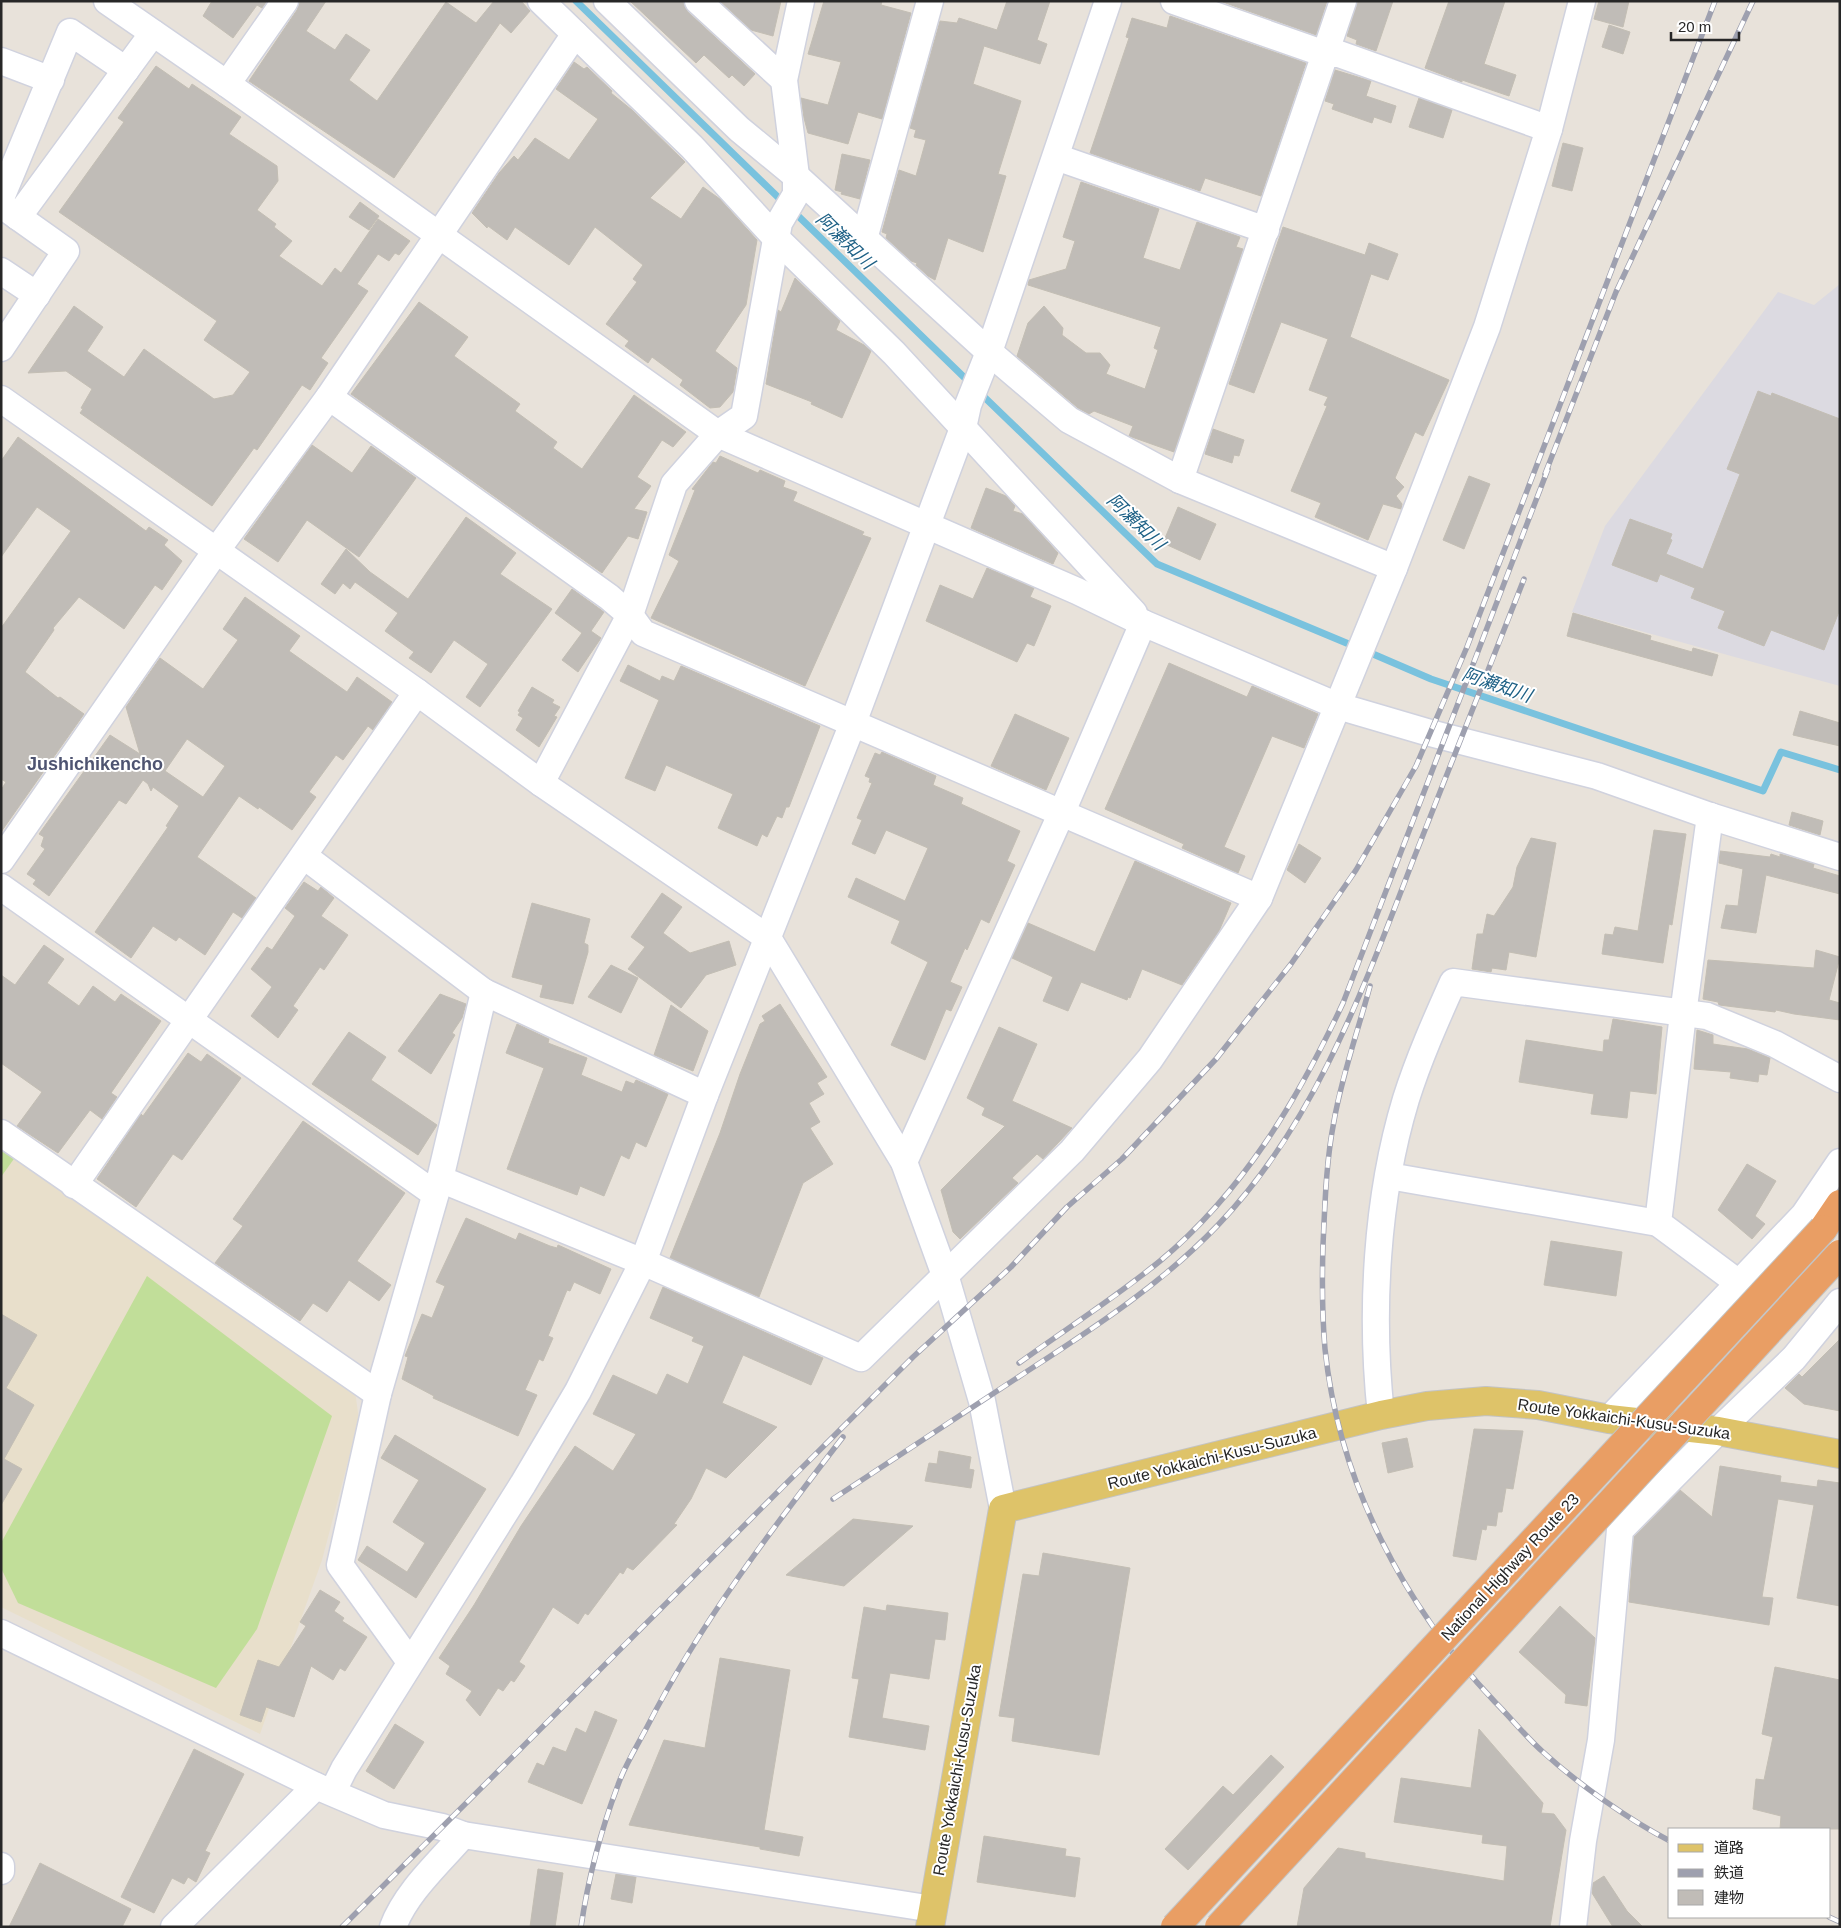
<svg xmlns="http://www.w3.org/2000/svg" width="1841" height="1928" font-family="Arial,'Noto Sans JP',sans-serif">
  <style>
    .industrial { fill: #dcdae1 }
    .education { fill: #e8dfcb }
    .pitch { fill: #c1de99 }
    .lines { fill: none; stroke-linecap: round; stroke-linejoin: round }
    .stream { stroke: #79c2de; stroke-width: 7 }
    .building { fill: #c0bcb7; stroke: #c3beb4; fill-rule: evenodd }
    .minor-casing { stroke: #d0d2de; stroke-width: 29 }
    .major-casing { stroke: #c3c3c3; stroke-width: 30 }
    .highway-casing { stroke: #c3c3c3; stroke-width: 30 }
    .minor { stroke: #fff; stroke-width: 26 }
    .major { stroke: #dec369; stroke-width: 28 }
    .highway { stroke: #e99e64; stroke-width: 28 }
    .rail-casing { stroke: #9ea0af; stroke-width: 5.5 }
    .rail { stroke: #fff; stroke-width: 4; stroke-dasharray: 11; stroke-linecap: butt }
    .highway-bridge-casing { stroke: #c3c3c3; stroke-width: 30; stroke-linecap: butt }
    .highway-bridge { stroke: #e99e64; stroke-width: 28 }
    .labels { text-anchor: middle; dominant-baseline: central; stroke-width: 4; stroke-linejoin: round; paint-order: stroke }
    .street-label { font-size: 16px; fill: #272727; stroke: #fff }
    .water-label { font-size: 18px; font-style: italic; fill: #1d6085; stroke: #fff }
    .neighbourhood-label { font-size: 18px; font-weight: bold; fill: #4e5471; stroke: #fff }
  </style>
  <rect width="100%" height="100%" fill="#e8e2da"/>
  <polygon class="industrial" points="1840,284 1840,686 1572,612 1605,526 1778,292 1814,305"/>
  <polygon class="education" points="1,1142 355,1391 359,1420 322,1560 260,1734 1,1607"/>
  <g class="pitch">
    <polygon points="1,1145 16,1156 1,1177"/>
    <polygon points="147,1276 332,1416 257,1629 216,1688 18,1603 1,1568 1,1543"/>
  </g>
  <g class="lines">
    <g class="stream">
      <polyline points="576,1 784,203"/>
      <polyline points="792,210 971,384"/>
      <polyline points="978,391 1157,564 1356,647"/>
      <polyline points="1366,651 1431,679 1763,791 1781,752 1840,770"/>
    </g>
  </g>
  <g class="building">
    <polygon points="212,1 267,1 262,8 257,5 233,38 203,16"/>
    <polygon points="300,1 326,1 306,31 335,50 346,34 370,50 349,80 377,101 446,2 476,23 494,1 521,1 530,11 511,33 500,23 394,178 249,81 297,10"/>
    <polygon points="630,1 683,1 688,12 755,74 744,86 732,75 729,78 704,55 696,63"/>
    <polygon points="720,1 781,1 773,36 751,30"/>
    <polygon points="824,1 882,1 881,5 911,13 882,119 858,112 848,144 808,133 804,118 801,98 828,105 841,62 808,54"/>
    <polygon points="1007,1 1050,1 1037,40 1047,44 1040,64 984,46 973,84 1021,101 998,174 1006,176 983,252 948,238 935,280 928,276 916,265 917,263 911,261 886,238 887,234 882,232 899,170 916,176 926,140 914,137 916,130 910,128 940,21 957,23 959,18 997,30"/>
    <polygon points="1220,1 1327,1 1316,35"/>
    <polygon points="1358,1 1393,1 1376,51 1356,44 1357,40 1347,36"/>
    <polygon points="1449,1 1505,1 1484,64 1516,75 1509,96 1462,80 1462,82 1425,68"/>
    <polygon points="1599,1 1629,1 1623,27 1594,19"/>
    <polygon points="1170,16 1306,63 1261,196 1205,178 1200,191 1090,153 1129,38 1126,37 1132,18 1167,28"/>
    <polygon points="1609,25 1630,32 1623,54 1602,47"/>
    <polygon points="574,62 584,69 587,67 612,91 611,93 632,110 685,162 650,198 681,219 703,187 720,199 757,240 746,305 715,351 737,368 733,392 720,407 710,408 680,385 683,380 652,357 648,363 625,346 629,341 606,324 637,282 633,279 643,265 595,227 569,265 515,227 507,240 488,226 487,228 472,213 499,173 514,156 518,160 535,138 569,160 598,119 556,89"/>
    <polygon points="156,66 189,89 192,84 241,117 229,134 277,166 278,181 257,210 276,224 274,227 292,241 279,256 322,286 335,268 341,273 378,219 410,241 399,255 395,253 389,261 378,254 357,284 368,291 321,358 328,363 310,390 302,385 257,450 254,448 212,506 80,413 83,409 81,408 92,389 66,371 28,373 74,306 103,327 87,351 124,377 144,349 214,399 233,395 250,372 204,340 217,321 59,212 124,122 118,118"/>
    <polygon points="1335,70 1371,81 1366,96 1396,106 1391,123 1374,117 1372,123 1332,109 1334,104 1325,101"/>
    <polygon points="1419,98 1452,110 1443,138 1409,127"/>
    <polygon points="1563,143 1583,148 1572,191 1552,186"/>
    <polygon points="842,154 870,160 860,199 841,194 842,192 835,190"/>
    <polygon points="1081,182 1159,209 1143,258 1180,270 1197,222 1240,237 1236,247 1243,249 1174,452 1129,436 1133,426 1094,411 1089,414 1078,408 1017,356 1028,323 1044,306 1063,328 1062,335 1086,353 1100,353 1110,365 1106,374 1145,389 1158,350 1154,348 1161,327 1028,285 1029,280 1066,269 1075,241 1063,237"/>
    <polygon points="360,202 379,216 369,230 349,217"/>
    <polygon points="1283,227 1365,255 1369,243 1398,254 1388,280 1371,274 1350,337 1449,380 1423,436 1415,432 1395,478 1404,487 1396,496 1402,504 1401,509 1383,504 1368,540 1315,517 1321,503 1291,491 1327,406 1324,405 1328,397 1309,390 1328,339 1281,322 1254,393 1229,384"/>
    <polygon points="795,278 840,321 836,330 864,345 871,351 842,418 811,404 812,402 766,384 778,310 781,312"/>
    <polygon points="419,302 468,337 454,356 520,404 515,411 557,442 553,448 582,469 634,395 686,432 673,447 662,440 637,477 651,486 634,509 647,512 638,539 628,536 602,573 351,394"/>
    <polygon points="1758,391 1771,396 1772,393 1840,419 1840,609 1824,650 1771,630 1764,646 1718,628 1725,611 1691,598 1695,588 1660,574 1657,582 1612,565 1630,519 1672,534 1670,539 1672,540 1666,554 1703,569 1740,474 1727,469"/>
    <polygon points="1213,429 1244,440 1239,456 1234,455 1232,463 1205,454"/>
    <polygon points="18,437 146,531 149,527 168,540 164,545 182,561 162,590 155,585 124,629 79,597 53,628 54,630 25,672 58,698 60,697 84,714 1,832 1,790 6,782 1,779 1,628 71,531 37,507 1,557 1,461"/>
    <polygon points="312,445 352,473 371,446 416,478 359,557 307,520 278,562 244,539"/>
    <polygon points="720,456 758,473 760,470 785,481 783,487 797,492 793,501 864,532 862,535 871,538 805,686 651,618 679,561 669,555 695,490 692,489 713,462 716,463"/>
    <polygon points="1469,476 1490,484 1464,549 1443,540"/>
    <polygon points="986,488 1006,496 1015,506 1013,511 1023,514 1058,553 1053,564 971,528"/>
    <polygon points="1178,507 1216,524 1200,560 1163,543"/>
    <polygon points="466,517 516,553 500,574 552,609 480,707 466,697 488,664 454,640 431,673 409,658 414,652 385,631 398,613 355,582 350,589 343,583 335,594 321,584 346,549 370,572 408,599"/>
    <polygon points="987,568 1034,588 1030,597 1051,606 1034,646 1027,643 1017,662 926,621 940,585 973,599"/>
    <polygon points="572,589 604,612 591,631 601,638 578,672 562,660 582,633 555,613"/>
    <path d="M 245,597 L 300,636 L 289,651 L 347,692 L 357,677 L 392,702 L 373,730 L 368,726 L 343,760 L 336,755 L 309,792 L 316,797 L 292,830 L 259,807 L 258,809 L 239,796 L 197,857 L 256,898 L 242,918 L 233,912 L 205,955 L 179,937 L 176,941 L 153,926 L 131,958 L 95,932 L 168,827 L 166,826 L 179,806 L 153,787 L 151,791 L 148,784 L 143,780 L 126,804 L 119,800 L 49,896 L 33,884 L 36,880 L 27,874 L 45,849 L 41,846 L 44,837 L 39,834 L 110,735 L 140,754 L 126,707 L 160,658 L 203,689 L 238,640 L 223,629 ZM 187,739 L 225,766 L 203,797 L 165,771 Z"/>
    <polygon points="1573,613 1651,636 1650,640 1692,652 1693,648 1718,655 1712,676 1567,636"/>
    <polygon points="1169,663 1247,697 1252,686 1318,714 1304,748 1272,736 1224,847 1245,856 1238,873 1182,848 1184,844 1105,809"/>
    <polygon points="628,665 660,681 662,676 674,681 681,666 820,726 789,807 786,807 782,818 777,816 767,837 762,834 757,846 718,828 733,794 666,765 655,791 625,778 659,700 620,681"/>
    <polygon points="532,687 554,700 552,703 560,707 554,716 557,717 539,747 516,730 523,718 518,715 520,712 518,711"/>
    <polygon points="1800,711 1840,723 1840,746 1793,735"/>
    <polygon points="1015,714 1069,738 1046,790 991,766"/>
    <polygon points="882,752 936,776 933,785 963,798 961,804 1020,831 1007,861 1015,865 989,923 981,919 967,950 965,948 950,982 962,987 951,1011 946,1009 925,1060 891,1045 928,962 891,943 900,921 848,897 856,878 905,901 928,848 886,830 875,854 852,844 862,820 857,818 872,783 869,782 870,778 865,776 875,753 880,755"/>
    <polygon points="1792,812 1823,821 1820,835 1789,825"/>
    <polygon points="1654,830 1686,834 1672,925 1669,924 1663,963 1602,954 1605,934 1613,935 1615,927 1638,931"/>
    <polygon points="1531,838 1556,843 1536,957 1509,952 1506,970 1492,968 1491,972 1472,969 1477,934 1483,934 1487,914 1494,916 1513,887 1517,867"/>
    <polygon points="1299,844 1321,858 1305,883 1287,870"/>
    <polygon points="1720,851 1770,857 1771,854 1780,857 1780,854 1814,864 1813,868 1840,876 1840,894 1766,875 1756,933 1721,928 1726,905 1738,906 1743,869 1719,863"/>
    <polygon points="1135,861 1231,903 1219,931 1182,985 1142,969 1130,998 1128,997 1127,1000 1081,982 1068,1011 1043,1001 1053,977 1012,958 1028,923 1095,952"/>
    <polygon points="304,882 318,891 321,887 334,898 321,916 348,935 324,970 320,967 293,1006 298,1010 278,1038 251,1016 272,987 251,969 267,947 272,950 295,916 285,908"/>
    <polygon points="662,893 682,907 663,933 690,953 729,941 736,965 706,975 681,1008 628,969 645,947 631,937"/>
    <polygon points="532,903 590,919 584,943 588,945 588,952 573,1004 540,997 543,985 512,977"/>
    <polygon points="44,945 64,959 47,983 79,1006 93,986 115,1002 121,994 161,1021 111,1093 117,1097 102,1119 90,1110 58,1153 17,1126 42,1092 1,1063 1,975 15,985"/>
    <polygon points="1816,950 1840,957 1829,1000 1840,1003 1840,1020 1794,1014 1776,1010 1775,1012 1719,1005 1718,1002 1703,999 1708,960 1814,968"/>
    <polygon points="611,965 638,978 621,1013 588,997"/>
    <polygon points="440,994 466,1004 462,1018 452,1033 455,1035 431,1074 398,1051"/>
    <polygon points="780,1004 827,1077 817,1083 824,1094 809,1103 820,1122 810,1128 833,1164 803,1183 759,1297 670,1258 720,1133 740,1074 760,1024 765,1021 762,1016"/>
    <polygon points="671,1005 708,1031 693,1071 654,1055"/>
    <polygon points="1613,1019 1662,1027 1656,1094 1630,1091 1627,1118 1591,1114 1594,1094 1519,1082 1526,1040 1603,1052 1604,1040 1609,1040"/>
    <polygon points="517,1024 549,1039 548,1043 587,1058 581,1075 622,1092 626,1081 634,1084 636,1080 668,1094 646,1147 636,1142 629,1159 621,1155 604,1196 580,1186 577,1195 507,1169 544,1068 506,1053"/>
    <polygon points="999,1027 1037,1044 1012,1101 1072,1128 1043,1159 1037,1154 1012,1178 1018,1183 960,1239 953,1232 941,1190 1005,1126 982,1115 985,1108 967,1098"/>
    <polygon points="1697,1030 1713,1035 1713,1044 1748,1049 1770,1058 1767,1075 1759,1074 1758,1082 1730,1078 1731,1072 1694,1069"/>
    <polygon points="349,1032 386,1057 371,1080 437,1125 418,1155 312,1084"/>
    <polygon points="188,1053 201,1062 207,1054 241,1078 182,1160 173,1154 136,1207 97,1179 141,1114 143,1116"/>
    <polygon points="303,1121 405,1193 357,1261 391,1285 379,1301 349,1280 327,1312 313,1303 300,1321 215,1263 243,1226 233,1219"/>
    <polygon points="1747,1164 1776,1181 1755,1216 1765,1224 1752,1239 1718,1210"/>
    <polygon points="466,1218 516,1240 519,1233 550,1246 557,1248 558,1245 611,1269 600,1294 574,1282 570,1291 567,1290 548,1336 553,1338 543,1361 539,1359 525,1390 537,1395 518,1436 433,1398 434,1396 402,1379 408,1357 405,1356 422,1314 432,1318 445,1286 436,1282"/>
    <polygon points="1551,1241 1622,1252 1616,1296 1544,1285"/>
    <polygon points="663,1287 823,1358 811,1385 743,1355 722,1403 777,1427 726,1478 706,1468 691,1499 674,1524 677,1525 633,1570 627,1567 623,1574 620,1572 588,1615 585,1613 578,1624 553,1607 519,1662 525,1666 514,1682 511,1680 503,1691 498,1688 480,1716 466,1700 472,1691 446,1674 450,1666 439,1658 474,1605 521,1526 575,1446 613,1471 636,1434 593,1414 613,1375 657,1395 667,1374 688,1384 704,1346 692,1341 694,1337 650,1318"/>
    <polygon points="1,1314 37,1335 6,1388 34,1405 4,1459 22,1469 1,1505"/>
    <polygon points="1840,1339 1840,1411 1804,1404 1785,1388 1799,1374 1802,1377"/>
    <polygon points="1474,1429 1523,1431 1513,1489 1506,1488 1502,1512 1498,1512 1496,1526 1487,1525 1486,1530 1482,1529 1476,1560 1453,1556"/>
    <polygon points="395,1435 486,1489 416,1598 358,1560 367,1546 407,1572 425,1543 393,1522 419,1480 381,1458"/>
    <polygon points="1407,1438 1413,1467 1388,1473 1382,1443"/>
    <polygon points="939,1451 971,1457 969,1469 974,1470 971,1488 925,1481 929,1463 937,1464"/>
    <polygon points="1720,1466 1781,1476 1780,1482 1817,1487 1818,1480 1840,1483 1840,1606 1797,1598 1814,1505 1778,1499 1762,1597 1773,1598 1769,1625 1629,1602 1634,1537 1680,1490 1712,1517"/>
    <polygon points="853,1519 913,1526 844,1586 786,1575"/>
    <polygon points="1043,1553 1130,1568 1099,1755 1012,1741 1015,1718 999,1716 1023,1574 1039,1576"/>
    <polygon points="320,1590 340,1602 334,1611 344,1618 342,1621 367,1637 345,1671 340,1668 333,1680 311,1666 294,1717 266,1707 261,1722 240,1715 258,1660 279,1667 306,1626 300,1622"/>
    <polygon points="887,1605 948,1613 945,1640 935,1639 929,1679 890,1673 882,1718 929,1726 925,1750 849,1737 859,1679 852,1678 864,1607 886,1611"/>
    <polygon points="1560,1606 1595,1638 1587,1706 1565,1703 1566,1695 1519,1652"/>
    <polygon points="720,1658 790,1670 764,1830 803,1837 799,1856 760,1849 760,1847 629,1825 664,1740 705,1748"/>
    <polygon points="1775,1667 1840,1680 1840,1829 1780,1829 1781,1816 1753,1809 1756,1779 1764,1780 1773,1737 1762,1734"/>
    <polygon points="595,1711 617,1720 582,1804 528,1782 537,1763 544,1766 553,1747 566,1752 576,1728 586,1733"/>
    <polygon points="395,1724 424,1742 394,1789 366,1771"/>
    <polygon points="1479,1729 1543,1803 1541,1813 1554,1814 1566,1830 1550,1927 1297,1927 1304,1888 1338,1848 1365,1853 1365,1858 1504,1881 1507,1846 1482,1843 1483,1835 1394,1822 1401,1778 1471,1788"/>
    <polygon points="194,1749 244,1774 205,1851 210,1853 196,1882 188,1877 184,1884 172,1878 154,1913 121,1897"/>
    <polygon points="1271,1755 1284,1767 1188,1870 1165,1849 1223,1786 1233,1795"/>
    <polygon points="984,1836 1066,1849 1065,1856 1080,1858 1075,1897 977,1882"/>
    <polygon points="40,1863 131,1909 122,1927 9,1927"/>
    <polygon points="538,1869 563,1873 555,1927 530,1927"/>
    <polygon points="616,1874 636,1877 632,1903 611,1899"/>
    <polygon points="1604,1876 1627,1911 1643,1927 1613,1927 1592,1893 1593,1883"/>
  </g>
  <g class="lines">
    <g class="minor-casing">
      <g id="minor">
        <polyline points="107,1 227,84 718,434 1077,591 1143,623 1338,706 1430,733 1597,776 1710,816 1840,857"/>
        <polyline points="541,1 692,147 776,238 894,353 1134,613"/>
        <polyline points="607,1 739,129 796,176 989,352 1069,420 1180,480 1394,568"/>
        <polyline points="698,1 784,80"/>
        <polyline points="1174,1 1325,54 1339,54 1549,129"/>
        <polyline points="1,61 51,80"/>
        <polyline points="227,84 285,1"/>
        <polyline points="1056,157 1266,230"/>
        <polyline points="1,198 70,32 126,70"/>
        <polyline points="18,217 153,33"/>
        <polyline points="864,239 930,1"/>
        <polyline points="1,271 37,295"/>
        <polyline points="1,348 66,251 4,207"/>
        <polyline points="329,397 609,597 630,615 643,633 1259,898"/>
        <polyline points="1,399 417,692 541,783 768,938 904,1162 946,1278 982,1401 1003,1509"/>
        <polyline points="1180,480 1343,1"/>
        <polyline points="541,783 630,615 674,484 718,434 744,416 779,223 796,194 796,176 784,80 801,1"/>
        <polyline points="1710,816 1683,1014 1658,1223 1740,1284"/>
        <polyline points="304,856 484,992 705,1095"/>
        <polyline points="1,860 216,551 329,397 575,34"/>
        <polyline points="1,887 435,1194"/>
        <polyline points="1,1133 378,1394"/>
        <polyline points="904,1162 1062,812 1143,623"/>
        <polyline points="1389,1176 1658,1223"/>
        <polyline points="440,1179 643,1262 861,1358 1072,1151 1150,1059 1259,898 1394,568 1487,327 1549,129 1582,1"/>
        <polyline points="74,1185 417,692"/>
        <path d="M 1381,1415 C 1370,1313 1376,1198 1406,1099 C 1419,1058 1436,1020 1453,982 L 1707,1016 L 1775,1044 L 1840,1079"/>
        <polyline points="1609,1419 1804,1215 1840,1162"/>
        <polyline points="1,1633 316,1786 384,1815 442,1827 463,1835 933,1909"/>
        <polyline points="410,1662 340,1565 378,1394 440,1179 484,992"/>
        <polyline points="333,1791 344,1769 523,1484 578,1391 643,1262 705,1095 853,723 963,428 968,405 989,352 1108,1"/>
        <polyline points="1,1866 1,1871"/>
        <polyline points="174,1927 316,1786"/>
        <path d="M 393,1927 C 406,1892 439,1863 463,1835"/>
        <polyline points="1573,1927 1583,1841 1601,1740 1620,1530 1718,1431 1794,1358 1840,1302"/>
      </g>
    </g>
    <g class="major-casing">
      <polyline id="major" points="930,1927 1003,1509 1381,1415 1427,1406 1486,1401 1538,1405 1609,1419 1718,1431 1840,1454"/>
    </g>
    <g class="highway-casing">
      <polyline id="highway" points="1823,1229 1840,1204"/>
    </g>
    <use href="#minor" class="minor"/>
    <use href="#major" class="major"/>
    <use href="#highway" class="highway"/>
    <g class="rail-casing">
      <g id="rail">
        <polyline points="1545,474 1616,292 1753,1"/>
        <path d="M 1370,986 C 1358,1031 1342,1075 1334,1121 C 1326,1162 1325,1203 1323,1245 C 1322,1279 1322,1315 1325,1349 C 1339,1483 1404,1606 1495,1702 C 1511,1718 1526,1737 1543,1752 C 1577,1783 1629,1820 1670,1841"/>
        <path d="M 1019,1363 C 1066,1329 1116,1297 1160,1261 C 1243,1192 1298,1099 1343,1003 L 1548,469"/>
        <path d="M 833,1499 C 897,1457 960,1415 1023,1374 C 1092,1329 1161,1285 1218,1225 C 1314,1125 1363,990 1412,863 C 1449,768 1487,674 1524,579"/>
        <polyline points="1829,1917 1840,1922"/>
        <polyline points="342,1927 913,1357 1011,1267 1067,1207 1122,1159 1216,1059 1291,964 1356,870 1416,766 1467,647 1715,1"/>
        <path d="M 581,1927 C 588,1879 601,1830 618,1785 C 625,1765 637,1746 647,1727 C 700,1623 772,1529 843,1437"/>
      </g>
    </g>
    <use href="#rail" class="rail"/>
    <g class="highway-bridge-casing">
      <g id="highway-bridge">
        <polyline points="1175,1927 1823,1229"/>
        <polyline points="1219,1927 1840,1254"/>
      </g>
    </g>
    <use href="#highway-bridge" class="highway-bridge"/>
  </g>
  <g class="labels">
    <g class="street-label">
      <text transform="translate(1624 1419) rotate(8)">Route Yokkaichi-Kusu-Suzuka</text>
      <text transform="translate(1212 1458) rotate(-14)">Route Yokkaichi-Kusu-Suzuka</text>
      <text transform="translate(1510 1567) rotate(-47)">National Highway Route 23</text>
      <text transform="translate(957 1770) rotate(-80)">Route Yokkaichi-Kusu-Suzuka</text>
    </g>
    <g class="water-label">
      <text transform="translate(845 241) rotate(44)">阿瀬知川</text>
      <text transform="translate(1136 522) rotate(44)">阿瀬知川</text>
      <text transform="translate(1497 685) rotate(19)">阿瀬知川</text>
    </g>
    <g class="neighbourhood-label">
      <text x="95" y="764">Jushichikencho</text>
    </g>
  </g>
  <rect width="1841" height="1928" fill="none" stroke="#272727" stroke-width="5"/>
  <rect x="1668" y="1828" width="162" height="90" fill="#ffffff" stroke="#a9a9a9"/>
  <rect x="1678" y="1844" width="25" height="8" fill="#dec369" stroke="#a9a9a9"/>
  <text x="1714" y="1853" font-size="15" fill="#272727">道路</text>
  <rect x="1678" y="1869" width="25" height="8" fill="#9ea0af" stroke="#a9a9a9"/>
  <text x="1714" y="1878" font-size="15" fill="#272727">鉄道</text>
  <rect x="1678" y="1890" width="25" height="15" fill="#c0bcb7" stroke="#a9a9a9"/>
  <text x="1714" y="1903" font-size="15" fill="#272727">建物</text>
  <path d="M1671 32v8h68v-8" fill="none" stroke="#272727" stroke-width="2.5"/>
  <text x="1678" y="32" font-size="15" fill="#272727" stroke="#ffffff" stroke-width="4" paint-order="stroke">20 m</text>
</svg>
